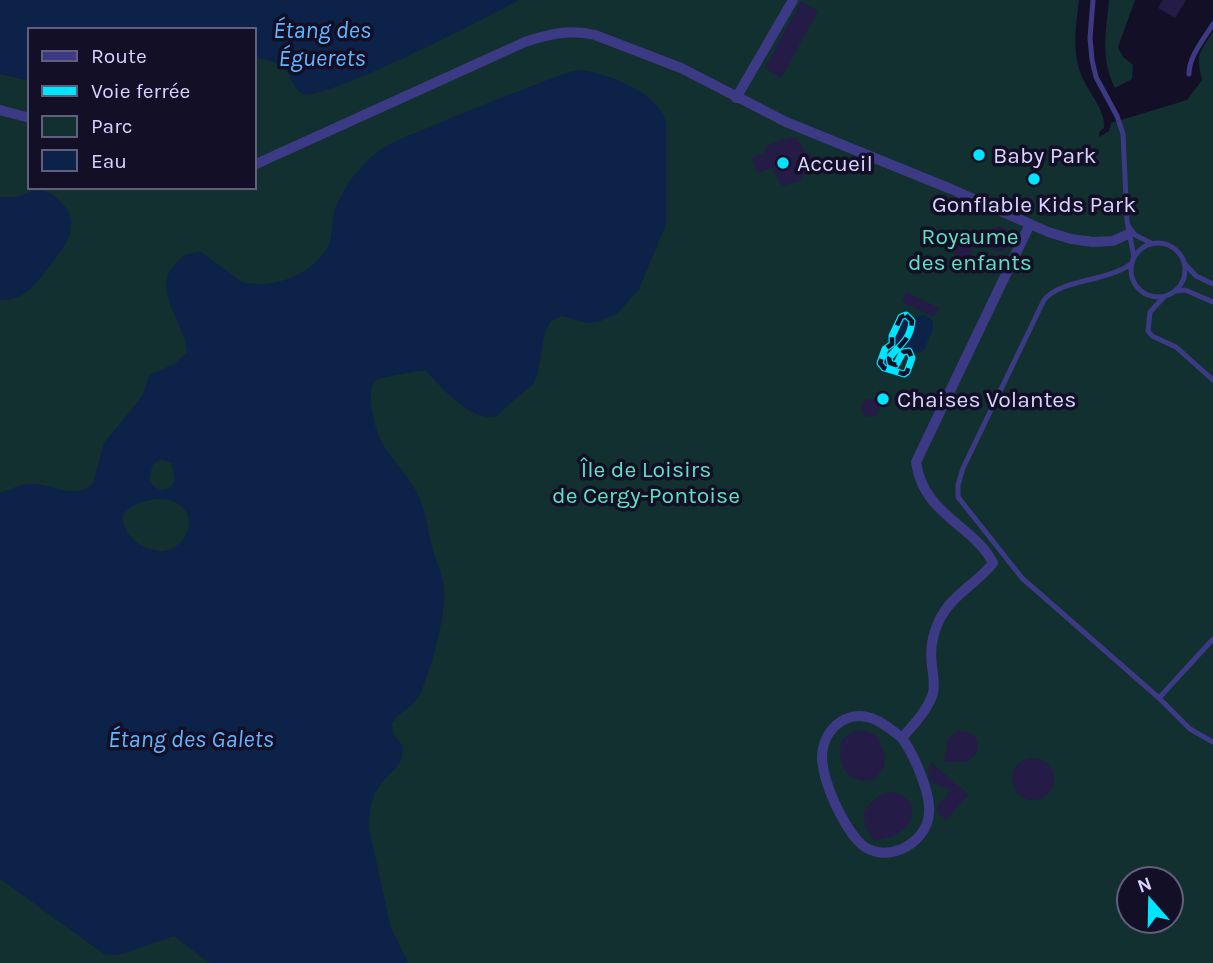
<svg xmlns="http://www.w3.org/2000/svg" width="1213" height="963" font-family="Karla,sans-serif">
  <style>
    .green { fill: #12302f; fill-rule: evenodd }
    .water { fill: #0c2248; fill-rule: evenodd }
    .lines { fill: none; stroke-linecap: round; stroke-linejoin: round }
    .canal { stroke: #0c2248; stroke-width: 14 }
    .building { fill: #241b47 }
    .lane { stroke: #3d3a85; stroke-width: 5 }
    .street { stroke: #3d3a85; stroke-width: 10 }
    .rail-casing { stroke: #00e5ff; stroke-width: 7 }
    .rail { stroke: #130f26; stroke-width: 4.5; stroke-dasharray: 13; stroke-linecap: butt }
    .poi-dot { fill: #00e5ff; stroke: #130f26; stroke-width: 2.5 }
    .labels { text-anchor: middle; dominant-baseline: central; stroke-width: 7; stroke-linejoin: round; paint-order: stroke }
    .poi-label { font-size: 23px; fill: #d9d4ff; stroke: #130f26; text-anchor: start }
    .park-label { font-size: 23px; fill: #5fe0c0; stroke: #130f26 }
    .water-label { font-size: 24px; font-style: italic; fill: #62b6ff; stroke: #130f26 }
  </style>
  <rect width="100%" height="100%" fill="#130f26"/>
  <g class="green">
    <path d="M 0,0 L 1079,0 C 1076,25 1072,48 1080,72 C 1086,90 1106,109 1104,128 L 1099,132 L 1099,137 L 1109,131 L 1111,123 L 1187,100 L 1202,80 C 1196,55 1198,54 1213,32 L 1213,963 L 0,963 ZM 30,30 L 254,30 L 254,187 L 30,187 ZM 1129,879 L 1171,879 L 1171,921 L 1129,921 Z"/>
    <path d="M 1109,0 L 1135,0 L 1118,47 L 1123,57 L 1133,65 L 1132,79 L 1115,88 C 1100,58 1106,32 1109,0 Z"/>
  </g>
  <g class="water">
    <path d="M 0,0 L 519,0 C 491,15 324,102 303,94 C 293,90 291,74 284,68 C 275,61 264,59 254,58 L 254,30 L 30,30 L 30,81 L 0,74 Z"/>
    <path d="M 580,70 C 607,73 658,92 666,122 L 666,224 L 639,289 L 618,313 L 601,321 L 586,323 L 562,316 L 551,321 L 545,332 L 537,376 L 533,384 L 496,416 C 472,423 441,387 426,371 C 419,370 386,377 377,379 C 369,388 370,398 372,409 C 378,456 402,460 419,497 C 425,511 428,528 431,543 C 435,559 443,574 444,590 C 446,615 431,670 420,694 C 414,708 398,711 392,724 L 393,733 L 403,747 C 401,770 393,768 381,784 C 371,797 369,812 369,828 L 390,925 L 408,963 L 209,963 L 174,936 L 119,955 L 104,954 L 0,879 L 0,493 C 10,489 22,484 33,484 C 54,484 75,501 93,483 L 104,443 L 143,395 L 149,375 L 174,364 L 187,353 C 187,324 149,291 176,263 C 183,255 191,252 201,252 L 242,282 C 274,290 315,274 329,244 C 332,236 332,226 333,218 C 337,197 351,178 365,163 C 382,145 407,136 430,127 C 475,107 522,90 569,72 ZM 161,459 L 171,463 L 175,480 L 171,487 C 161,492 153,489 149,479 L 153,464 ZM 157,499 C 214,499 186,572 141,545 C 130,538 125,530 122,518 C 128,504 144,501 157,499 Z"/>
    <path d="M 32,191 C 46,190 52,192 61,202 C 83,224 65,246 51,264 C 37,283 25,301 0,300 L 0,197 L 17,197 Z"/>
  </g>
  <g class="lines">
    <polygon class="canal" points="904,321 915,325 923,322 926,324 926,328 918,346 911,343 913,333 906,330 900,338 897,338"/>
  </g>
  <g class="building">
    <polygon points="1163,0 1186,0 1175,18 1158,8"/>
    <polygon points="801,1 818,11 781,78 765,68"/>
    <polygon points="796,137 806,154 810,153 812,159 813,167 801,177 802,181 782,186 772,168 757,173 752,158 765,153 766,146 788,138"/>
    <circle cx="999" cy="239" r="12"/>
    <polygon points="960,243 973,248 966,264 953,259"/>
    <polygon points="906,292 939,308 934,317 902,302"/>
    <circle cx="870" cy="408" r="9"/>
    <polygon points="859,730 870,732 877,737 885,754 884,767 875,779 862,781 853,778 845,771 840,757 841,741 849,734"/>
    <polygon points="959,731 968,732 975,737 978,745 977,753 967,762 944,762 948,738"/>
    <circle cx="1033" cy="779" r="21"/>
    <polygon points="931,762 970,796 967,796 946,820 937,812 937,806 951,790 932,783 928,772"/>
    <polygon points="891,792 900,794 908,800 912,809 911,819 906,827 895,836 874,841 865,826 864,812 870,803 883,793"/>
  </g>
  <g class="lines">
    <g class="lane">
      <polyline points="1093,0 1090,38 1092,60 1096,77 1117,116 1123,134 1127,221 1134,257"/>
      <path d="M 1189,74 C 1189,56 1204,39 1213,24"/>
      <polyline points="1129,227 1135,235 1151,243"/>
      <circle cx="1158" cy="270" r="27"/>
      <path d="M 1131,264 C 1106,282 1061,279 1044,300 L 963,468 L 958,485 L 958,497 L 1022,578 L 1159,698 L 1190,729 L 1213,742"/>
      <polyline points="1185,264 1196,276 1213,284"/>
      <polyline points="1176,291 1185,290 1213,302"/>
      <polyline points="1164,297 1150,312 1148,331 1152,336 1176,347 1213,380"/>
      <polyline points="1159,698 1213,639"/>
    </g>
    <g class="street">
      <polyline points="736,98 793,0"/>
      <polyline points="0,110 30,118"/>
      <path d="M 254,165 L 525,42 C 549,34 570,29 595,35 L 681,68 L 786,122 L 951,189 L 1048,232 L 1071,239 L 1093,242 L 1113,241 L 1128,234"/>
      <path d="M 902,738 C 914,755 931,793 929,813 C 927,846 881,867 858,841 C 842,823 823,783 822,758 C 822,732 844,709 871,718 C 883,722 892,730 902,738 C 913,725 928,710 933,693 C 935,684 933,675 932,666 C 930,651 932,636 938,623 C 950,595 976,585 993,563 C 974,525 923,515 916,462 L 1030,224"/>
    </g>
    <g class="rail-casing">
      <path id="rail" d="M 906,315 L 912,321 C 910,341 900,344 889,358 L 890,363 L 896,365 L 903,352 L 909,351 L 912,358 L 907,372 L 904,374 L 884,368 L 880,363 L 885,349 L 892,344 L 892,336 L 901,317 Z"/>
    </g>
    <use href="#rail" class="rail"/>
  </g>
  <g class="poi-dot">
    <circle cx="979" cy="155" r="7"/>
    <circle cx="783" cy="163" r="7"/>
    <circle cx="1034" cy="179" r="7"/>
    <circle cx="883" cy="399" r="7"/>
  </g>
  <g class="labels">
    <g class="poi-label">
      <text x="993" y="155">Baby Park</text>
      <text x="797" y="163">Accueil</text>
      <text x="1034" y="204" text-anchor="middle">Gonflable Kids Park</text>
      <text x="897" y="399">Chaises Volantes</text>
    </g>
    <g class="park-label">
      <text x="970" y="236">Royaume<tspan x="970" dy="26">des enfants</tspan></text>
      <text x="646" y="469">Île de Loisirs<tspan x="646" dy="26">de Cergy-Pontoise</tspan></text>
    </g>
    <g class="water-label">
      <text x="322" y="30">Étang des<tspan x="322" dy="28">Éguerets</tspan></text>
      <text x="191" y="739">Étang des Galets</text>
    </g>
  </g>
  <rect x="28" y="28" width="228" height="161" fill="#130f26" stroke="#625e7d" stroke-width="2"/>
  <rect x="42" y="51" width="35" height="10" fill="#3d3a85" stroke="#625e7d" stroke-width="2"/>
  <text x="91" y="63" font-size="21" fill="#d9d4ff">Route</text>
  <rect x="42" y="86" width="35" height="10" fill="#00e5ff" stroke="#625e7d" stroke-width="2"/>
  <text x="91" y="98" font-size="21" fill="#d9d4ff">Voie ferrée</text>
  <rect x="42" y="116" width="35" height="21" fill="#12302f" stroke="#625e7d" stroke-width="2"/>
  <text x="91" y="133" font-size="21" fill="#d9d4ff">Parc</text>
  <rect x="42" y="150" width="35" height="21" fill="#0c2248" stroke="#625e7d" stroke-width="2"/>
  <text x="91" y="168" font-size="21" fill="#d9d4ff">Eau</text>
  <g transform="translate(1150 900) rotate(340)"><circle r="33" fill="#130f26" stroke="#625e7d" stroke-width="2"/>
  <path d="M0-5L12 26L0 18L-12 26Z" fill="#00e5ff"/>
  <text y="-10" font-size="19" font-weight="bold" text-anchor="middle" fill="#d9d4ff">N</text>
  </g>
</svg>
